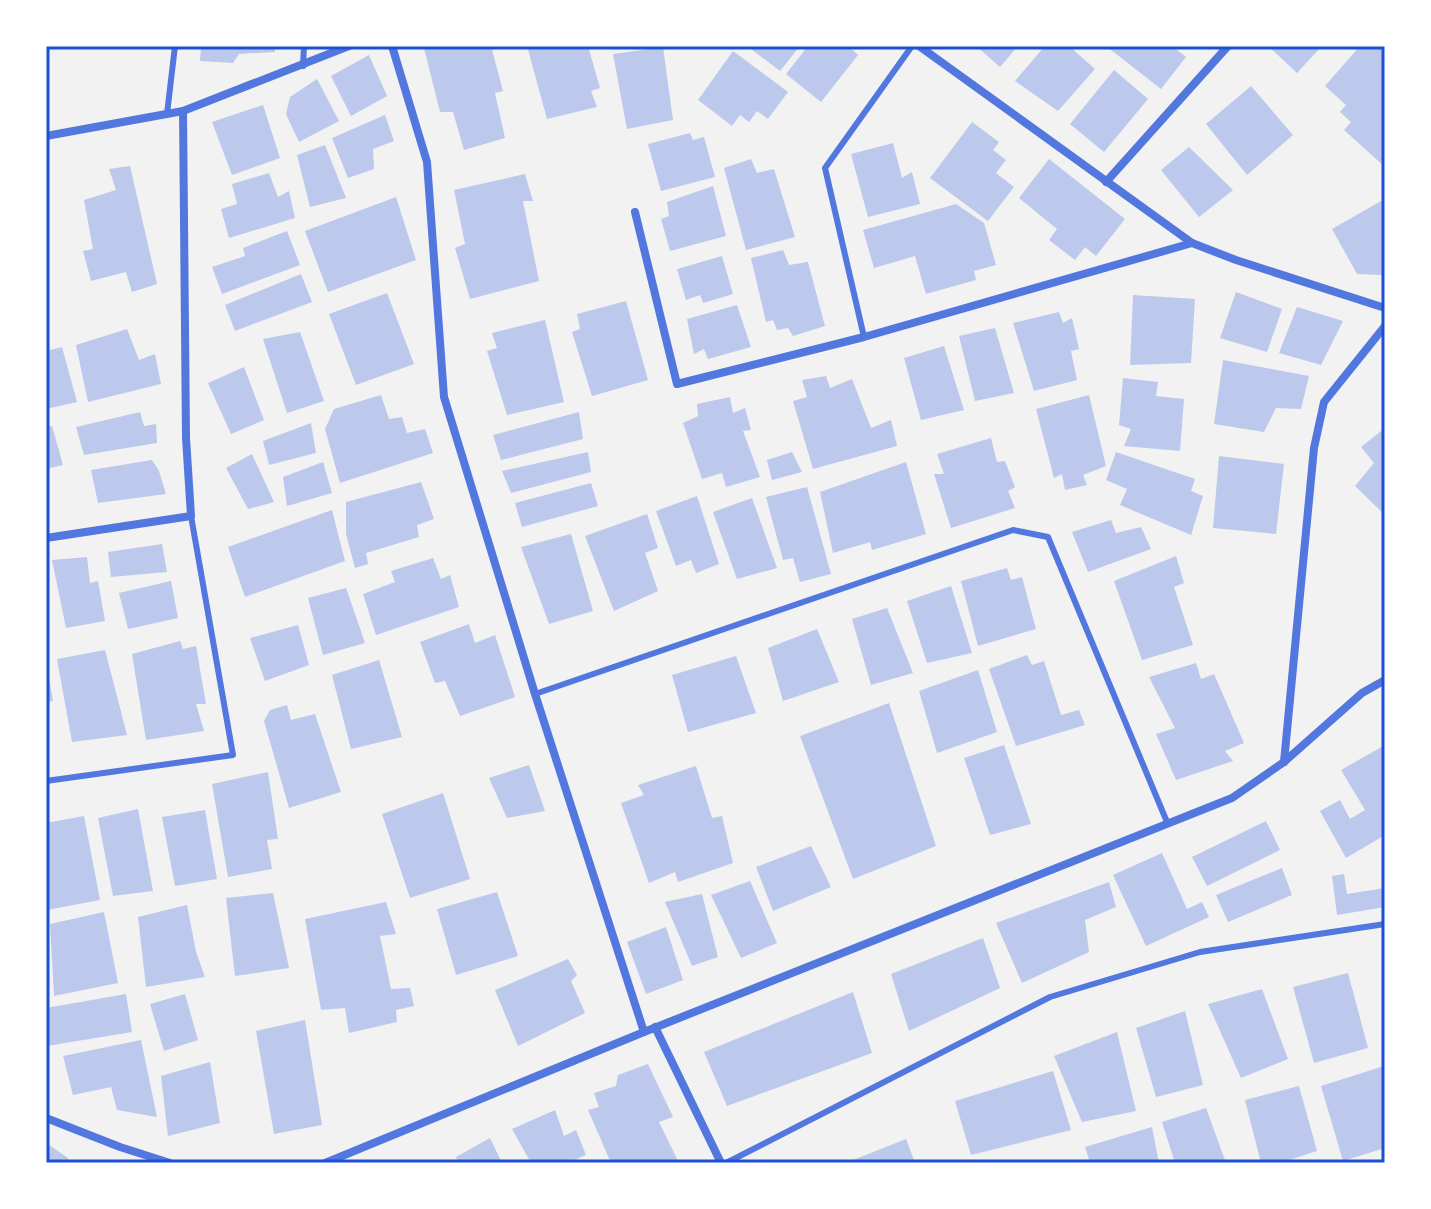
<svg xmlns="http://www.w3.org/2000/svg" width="1431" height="1209" font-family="Figtree,sans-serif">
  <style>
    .building { fill: #bdc9ec }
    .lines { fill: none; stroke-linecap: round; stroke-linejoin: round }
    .service { stroke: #5277de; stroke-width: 6 }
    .minor { stroke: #5277de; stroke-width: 8 }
    .neatline { fill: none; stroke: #1d4ed8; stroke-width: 3 }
  </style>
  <rect width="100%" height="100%" fill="#f2f2f2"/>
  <g class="building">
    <polygon points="201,46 275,46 275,52 239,54 233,63 200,61"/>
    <polygon points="428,46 491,46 503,91 495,93 505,138 464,150 453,112 440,112 424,48"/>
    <polygon points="527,46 588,46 600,88 591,91 597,107 547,119"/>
    <polygon points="747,46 800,46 780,71"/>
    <polygon points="808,46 848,46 858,55 821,102 786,74"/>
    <polygon points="976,46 1018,46 1000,67"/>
    <polygon points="1045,46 1069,46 1095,69 1058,111 1015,81"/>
    <polygon points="1106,46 1172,46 1186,57 1161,89"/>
    <polygon points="1268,46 1322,46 1297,73"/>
    <polygon points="1360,46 1385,46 1385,167 1344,130 1351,122 1340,112 1346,105 1325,86"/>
    <polygon points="663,47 673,120 627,129 613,54"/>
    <polygon points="733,51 788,92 768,119 757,111 749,122 740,115 732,126 698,100"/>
    <polygon points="369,55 387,96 351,116 331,76"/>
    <polygon points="1114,70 1148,99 1104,152 1070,124"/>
    <polygon points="317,79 339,121 299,142 286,114 290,97"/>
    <polygon points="1251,86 1293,135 1247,175 1206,124"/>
    <polygon points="263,105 280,158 232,175 212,122"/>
    <polygon points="385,115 394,141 373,149 374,169 348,178 332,138"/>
    <polygon points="972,122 999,142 993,150 1006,160 996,173 1014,187 988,221 930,178"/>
    <polygon points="690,133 693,140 704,137 715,177 661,191 648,144"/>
    <polygon points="893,143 902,178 912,172 920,204 868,217 851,154"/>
    <polygon points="325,145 346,198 310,207 297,155"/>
    <polygon points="1189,147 1233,190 1199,217 1161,170"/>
    <polygon points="751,159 757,173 774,169 795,237 746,250 724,168"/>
    <polygon points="1049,159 1125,219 1096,256 1085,247 1075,260 1049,240 1057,229 1019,198"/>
    <polygon points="130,166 157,284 132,292 126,272 91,281 83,251 93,249 84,200 116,190 109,169"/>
    <polygon points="269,173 278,197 289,191 295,218 229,238 221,209 237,204 232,184"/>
    <polygon points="525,174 533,201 523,201 539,281 470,299 455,248 465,244 454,190"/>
    <polygon points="713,186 726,236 670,251 661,219 669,216 667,202"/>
    <polygon points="396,197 416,260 328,292 305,231"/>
    <polygon points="1381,201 1385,205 1385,270 1382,275 1357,274 1332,229"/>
    <polygon points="956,204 984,223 996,265 974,271 976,280 926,294 915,256 874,268 863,230"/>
    <polygon points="287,231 300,265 222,294 212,267 245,256 243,248"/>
    <polygon points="783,250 789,265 808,262 825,326 793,336 788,328 777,330 773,320 766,322 751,258"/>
    <polygon points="722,256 733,294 703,303 700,295 686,300 677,269"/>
    <polygon points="301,274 312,302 235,331 225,305"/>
    <polygon points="1236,292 1282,309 1267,352 1220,338"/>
    <polygon points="387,293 414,364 356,385 329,314"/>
    <polygon points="1133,295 1195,299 1191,363 1130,365"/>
    <polygon points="626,301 648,380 592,396 572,332 580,329 577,314"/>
    <polygon points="737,305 751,347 708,359 704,349 694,354 687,319"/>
    <polygon points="1297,307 1343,321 1321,365 1279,353"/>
    <polygon points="1059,312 1063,323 1072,318 1079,349 1071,351 1077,380 1034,391 1013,323"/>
    <polygon points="545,320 564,402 507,415 487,351 497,348 492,333"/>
    <polygon points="995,328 1014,393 975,401 959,336"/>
    <polygon points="127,329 139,360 155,354 161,384 88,402 76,345"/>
    <polygon points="300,332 324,401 287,413 263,339"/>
    <polygon points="944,346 964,410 921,420 904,358"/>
    <polygon points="62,347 77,402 46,409 46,351"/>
    <polygon points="1223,360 1309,376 1301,409 1276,408 1264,432 1214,424"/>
    <polygon points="244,367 264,420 231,434 208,383"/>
    <polygon points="826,376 830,388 852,379 871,428 891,420 897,446 813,469 793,401 807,397 802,380"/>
    <polygon points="1123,378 1158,382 1156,396 1184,399 1180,451 1124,446 1131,429 1119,425"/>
    <polygon points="381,395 389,419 402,417 407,433 425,429 433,453 340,483 325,429 334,409"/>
    <polygon points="1089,395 1106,466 1083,475 1087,485 1065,490 1062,474 1054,478 1036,409"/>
    <polygon points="730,397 733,413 745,408 751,430 743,431 760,477 726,487 722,473 702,479 683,423 698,416 697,404"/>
    <polygon points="140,412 144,426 156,424 157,443 84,455 76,427"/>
    <polygon points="579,412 583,439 501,460 493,435"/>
    <polygon points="311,423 316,453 269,465 263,441"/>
    <polygon points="52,426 63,465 46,469 46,427"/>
    <polygon points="1385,428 1385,515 1355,486 1374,463 1361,447"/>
    <polygon points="991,438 997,462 1005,461 1015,487 1008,491 1015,508 951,528 934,474 944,474 937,454"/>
    <polygon points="588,452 591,472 511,493 502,471"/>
    <polygon points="792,452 802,472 772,480 767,460"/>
    <polygon points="1116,452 1195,479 1191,491 1203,496 1191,535 1120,505 1127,489 1106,480"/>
    <polygon points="252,454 274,502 248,509 226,468"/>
    <polygon points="1219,456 1284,464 1276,534 1213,528"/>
    <polygon points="152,460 159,471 166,494 98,503 91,470"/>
    <polygon points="323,462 332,493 287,506 283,477"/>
    <polygon points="906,462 926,534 872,550 870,542 833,553 820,492"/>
    <polygon points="421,482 434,519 417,525 419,537 366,553 368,564 355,568 346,534 346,502"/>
    <polygon points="591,483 598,506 522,527 515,503"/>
    <polygon points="807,487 831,574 800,582 793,558 783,560 766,497"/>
    <polygon points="697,496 719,564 696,573 691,560 676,566 656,511"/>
    <polygon points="752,498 777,568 737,579 713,512"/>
    <polygon points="332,510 345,561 245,597 228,547"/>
    <polygon points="647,514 658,548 645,553 658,591 614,611 585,536"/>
    <polygon points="1111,520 1116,533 1141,527 1151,549 1088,572 1072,532"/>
    <polygon points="571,534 593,611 549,624 521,547"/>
    <polygon points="162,544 167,572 111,577 108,552"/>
    <polygon points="1176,556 1184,583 1174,587 1193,645 1142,660 1114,581"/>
    <polygon points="87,557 90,583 98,581 105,621 66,628 52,560"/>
    <polygon points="433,558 441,579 450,575 459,607 376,635 363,594 395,582 391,571"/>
    <polygon points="1007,568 1011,580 1022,577 1036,629 978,646 961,581"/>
    <polygon points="171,581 178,618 128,629 119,593"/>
    <polygon points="951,586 972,653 927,663 907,601"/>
    <polygon points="346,588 365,643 323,655 308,598"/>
    <polygon points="887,608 913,673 871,685 852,619"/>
    <polygon points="469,624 475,643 495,635 515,697 460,716 445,681 435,683 420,642"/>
    <polygon points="298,625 309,665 265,681 250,638"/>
    <polygon points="817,629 839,682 783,701 768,648"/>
    <polygon points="180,641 183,649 196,646 206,704 196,704 204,731 146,740 132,654"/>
    <polygon points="105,650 127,735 72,742 57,659"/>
    <polygon points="1027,655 1032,665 1044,661 1061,715 1079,710 1085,725 1016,746 989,669"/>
    <polygon points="736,656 756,713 688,732 672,675"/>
    <polygon points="379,660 402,737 351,749 332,675"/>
    <polygon points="46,662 53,701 46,702"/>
    <polygon points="1196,663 1201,679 1214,674 1244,743 1225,751 1233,761 1176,780 1156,734 1175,728 1149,677"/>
    <polygon points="978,670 997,732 937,753 919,691"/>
    <polygon points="889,703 936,846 853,879 800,736"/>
    <polygon points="287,705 291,720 315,714 341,792 289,808 264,721 270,710"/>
    <polygon points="1004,745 1031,824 990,835 964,758"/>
    <polygon points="1385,745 1385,835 1346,858 1320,811 1340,800 1350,819 1365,810 1341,770"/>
    <polygon points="529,765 545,811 507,818 489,778"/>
    <polygon points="696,766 712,818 722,816 733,863 678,882 675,872 649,883 621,803 644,795 638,785"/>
    <polygon points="268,772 278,839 267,840 272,869 228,877 212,784"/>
    <polygon points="443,793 470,879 410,898 382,814"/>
    <polygon points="138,809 153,891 113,896 98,818"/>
    <polygon points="205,810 217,879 175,886 162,817"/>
    <polygon points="84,816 100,900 47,910 46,823"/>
    <polygon points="1266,821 1280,850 1207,886 1192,857"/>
    <polygon points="811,846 831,887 773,911 756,867"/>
    <polygon points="1162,853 1187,909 1202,902 1209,917 1146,946 1113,875"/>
    <polygon points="1282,868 1292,895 1228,922 1216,895"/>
    <polygon points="1344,874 1347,894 1385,888 1385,907 1337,915 1332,876"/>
    <polygon points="750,881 777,943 741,958 711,895"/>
    <polygon points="1109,882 1116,907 1085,920 1089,952 1022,983 996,923"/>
    <polygon points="497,892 518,956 456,975 437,909"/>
    <polygon points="273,893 289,968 235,976 226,898"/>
    <polygon points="702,894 718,957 692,966 665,902"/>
    <polygon points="386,902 396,934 380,936 391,989 410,988 414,1006 396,1010 397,1022 349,1033 345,1008 321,1010 305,919"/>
    <polygon points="187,905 196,952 205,977 146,987 138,917"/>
    <polygon points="104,912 118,983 54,996 50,924"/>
    <polygon points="666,927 683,980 646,994 627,942"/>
    <polygon points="983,938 1000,988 909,1031 891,974"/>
    <polygon points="568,959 577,975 571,981 585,1013 518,1046 495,990"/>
    <polygon points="1348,973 1368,1048 1314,1063 1293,987"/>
    <polygon points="1262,989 1288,1059 1241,1078 1208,1004"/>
    <polygon points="853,992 872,1053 727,1106 704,1052"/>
    <polygon points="126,994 132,1032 47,1046 46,1008"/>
    <polygon points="185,994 198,1040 164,1051 150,1004"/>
    <polygon points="1185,1011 1203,1085 1156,1097 1136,1028"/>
    <polygon points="305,1020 322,1125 274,1134 256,1031"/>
    <polygon points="1117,1032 1136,1111 1082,1122 1054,1056"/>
    <polygon points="141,1040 157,1117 117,1110 111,1087 73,1095 63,1056"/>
    <polygon points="210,1062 220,1123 168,1136 161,1076"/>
    <polygon points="648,1064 673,1117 659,1122 679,1163 611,1163 588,1110 599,1107 594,1093 616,1086 618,1075"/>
    <polygon points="1384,1066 1385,1148 1343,1161 1321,1086"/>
    <polygon points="1053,1071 1071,1130 971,1155 955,1101"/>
    <polygon points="1299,1086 1317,1151 1280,1163 1261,1163 1245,1100"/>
    <polygon points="1206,1108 1226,1163 1175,1163 1162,1122"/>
    <polygon points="555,1110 564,1136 576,1130 586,1155 567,1163 531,1163 512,1129"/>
    <polygon points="1152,1127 1159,1163 1090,1163 1085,1147"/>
    <polygon points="490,1138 502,1163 458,1163 456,1157"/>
    <polygon points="906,1139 915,1163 855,1163 853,1160"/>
    <polygon points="46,1143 68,1158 69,1163 46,1163"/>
  </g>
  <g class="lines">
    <g class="service">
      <polyline points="303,66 304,46"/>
      <polyline points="167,114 175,46"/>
      <polyline points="864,337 825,168 912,46"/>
      <polyline points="535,694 1013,530 1048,537 1167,822"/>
      <polyline points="46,781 233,755 191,516"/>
      <polyline points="726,1163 1050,997 1200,952 1385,924"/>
    </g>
    <g class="minor">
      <polyline points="392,46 427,162 444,397 535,694 644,1032"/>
      <polyline points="919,46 1192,243 1236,260 1385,308"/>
      <polyline points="46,136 183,111 349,46"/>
      <polyline points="1106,182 1228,46"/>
      <polyline points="635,212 677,384 864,337 1192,243"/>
      <polyline points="46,538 191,516 186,438 183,111"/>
      <polyline points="1284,762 1314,448 1324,402 1385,326"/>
      <polyline points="655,1027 721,1163"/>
      <polyline points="46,1118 120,1147 170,1163"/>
      <polyline points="325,1163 644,1032 1232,798 1284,762 1362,693 1385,680"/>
    </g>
  </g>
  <rect width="1431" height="1209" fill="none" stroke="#ffffff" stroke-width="96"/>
  <rect x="48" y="48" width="1335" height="1113" class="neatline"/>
</svg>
